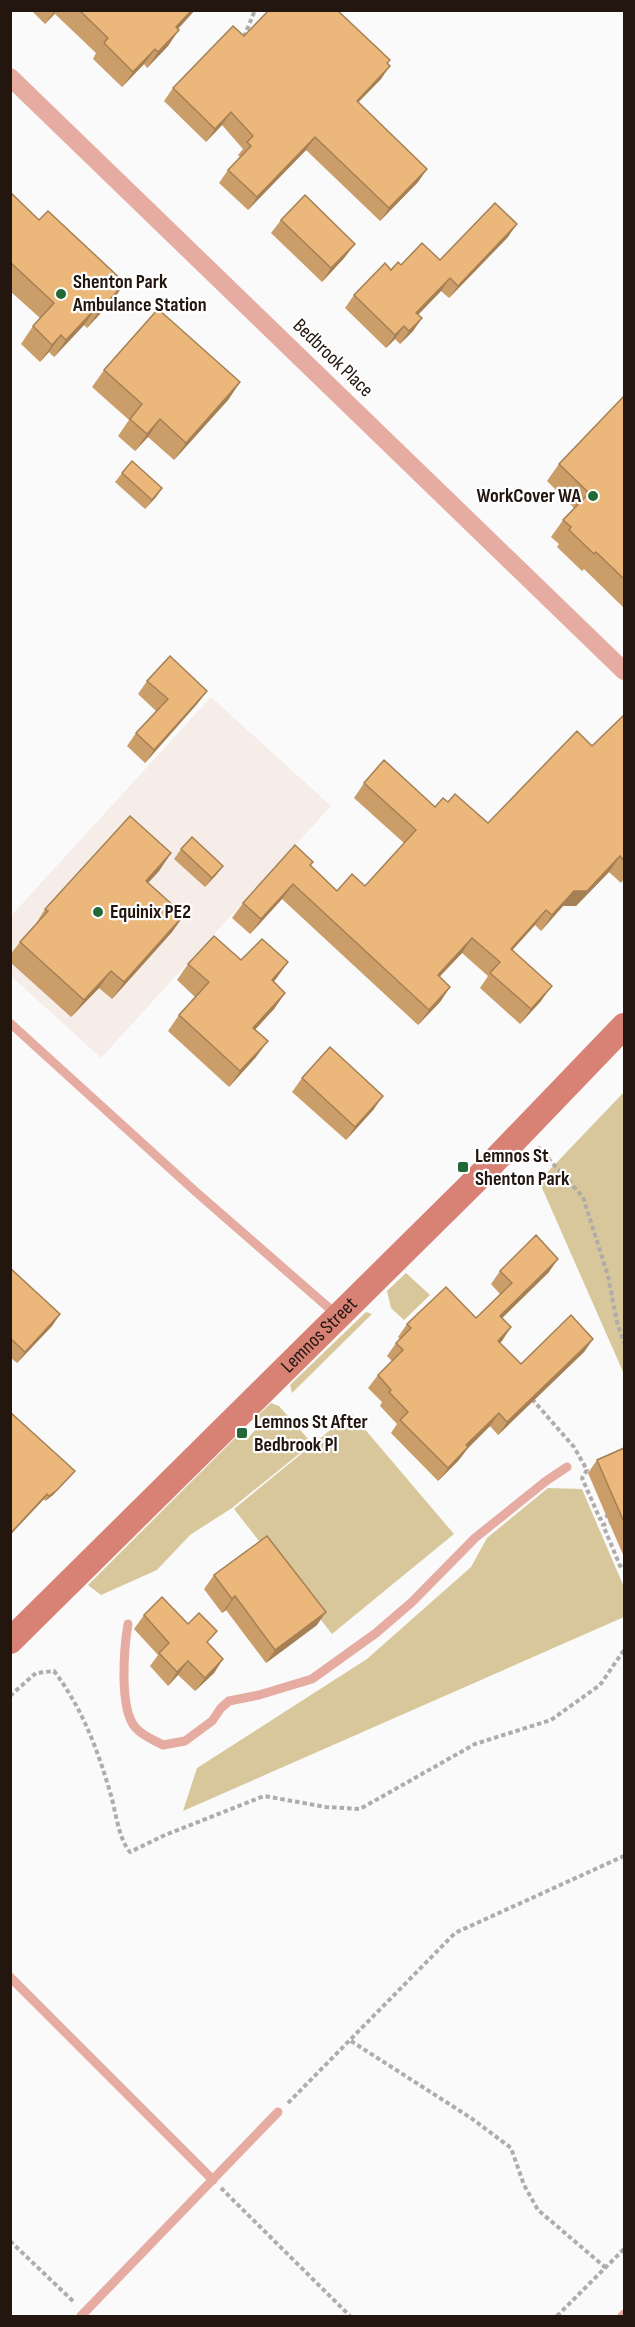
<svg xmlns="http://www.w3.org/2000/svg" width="635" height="2327" font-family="'Sofia Sans Condensed',sans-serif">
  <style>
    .built { fill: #f6ede8 }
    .green { fill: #d7c79b }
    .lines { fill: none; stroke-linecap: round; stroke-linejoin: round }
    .path { stroke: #b0aca9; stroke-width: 4; stroke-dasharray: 4.5 3; stroke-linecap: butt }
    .lane { stroke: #e6aba1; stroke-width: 9 }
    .street { stroke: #e6aba1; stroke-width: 18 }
    .secondary { stroke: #d88276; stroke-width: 26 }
    .wall { fill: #cb9d69 }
    .shaded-wall { fill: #a58055 }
    .building { fill: #ecb77a; stroke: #a58055; stroke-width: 1.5 }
    .poi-dot { fill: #216936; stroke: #fff; stroke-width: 2 }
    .labels { text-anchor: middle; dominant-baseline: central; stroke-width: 4.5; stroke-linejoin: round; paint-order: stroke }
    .poi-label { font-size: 20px; font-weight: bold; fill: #22160f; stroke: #fff; text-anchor: start }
    .street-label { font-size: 20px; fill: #22160f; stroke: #fff }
  </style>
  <rect width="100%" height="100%" fill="#fafafa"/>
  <polygon class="built" points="211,697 331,806 101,1058 11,976 10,917"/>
  <g class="green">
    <polygon points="624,1092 624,1374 539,1181"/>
    <polygon points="406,1273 430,1295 404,1320 391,1308 387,1291"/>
    <polygon points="366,1312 372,1314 292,1393 290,1385"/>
    <polygon points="271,1403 279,1406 310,1441 310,1445 232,1508 190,1535 157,1570 101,1595 88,1585 240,1433 247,1439 260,1425 256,1417"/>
    <polygon points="351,1413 454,1534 332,1634 234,1509"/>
    <polygon points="548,1488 582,1489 624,1587 624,1617 183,1811 197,1768 367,1659 471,1567 487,1538"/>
  </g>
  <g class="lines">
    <g class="path">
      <polyline points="244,37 255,10"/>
      <polyline points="538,1147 583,1197 608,1276 617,1322 624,1343"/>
      <polyline points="532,1399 574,1447 587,1470 582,1478 600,1519 609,1515"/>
      <polyline points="613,1521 603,1525 621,1568 624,1566"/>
      <path d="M 10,1696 L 36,1673 L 54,1671 C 82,1708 97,1748 110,1792 C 116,1811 118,1838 130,1852 L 165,1835 L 264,1796 L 326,1807 L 360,1809 L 475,1744 L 551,1720 L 600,1685 L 624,1650"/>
      <polyline points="351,2041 471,2118 511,2148 524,2185 538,2210 606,2268"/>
      <polyline points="288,2103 455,1933 624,1856"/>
      <polyline points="221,2188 350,2316"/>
      <polyline points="10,2241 75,2303"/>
      <polyline points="557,2316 624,2249"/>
    </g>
    <g class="lane">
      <polyline points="10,1023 196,1192 337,1315"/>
      <path d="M 128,1624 C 124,1648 119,1708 135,1727 C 142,1736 154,1740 163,1745 L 185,1741 L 212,1721 L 221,1708 L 229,1701 L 259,1695 L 312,1679 L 376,1633 L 412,1602 L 475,1538 L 546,1481 L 567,1467"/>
      <polyline points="10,1977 213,2180"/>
      <polyline points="81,2316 278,2112"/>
      <polyline points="622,2316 624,2314"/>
    </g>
    <polyline class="street" points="10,77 624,671"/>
    <path class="secondary" id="s1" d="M 10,1641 L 476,1180 L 624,1026"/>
  </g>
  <g class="wall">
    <polygon points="31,10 195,10 178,29 168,46 147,68 144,64 122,87 93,59 96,53 55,14 45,24"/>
    <polygon points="244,36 388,64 381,79 358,102 427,169 418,182 380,221 306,150 248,210 219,183 228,170 240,157 238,155 243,149 222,125 206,142 164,101 173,88"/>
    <polygon points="10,192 113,300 87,328 84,325 54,357 49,352 40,362 21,344 33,326 40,318 10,291"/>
    <polygon points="281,220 345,257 322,282 271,233"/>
    <polygon points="508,237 449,298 441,291 418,315 422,318 413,331 400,344 395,339 386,348 345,308 354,295 401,265 440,260"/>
    <polygon points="104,370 240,382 228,400 174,460 148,437 135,451 118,436 129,420 92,387"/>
    <polygon points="624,396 624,608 584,569 582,571 557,547 559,544 551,537 563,520 574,508 547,481 559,464"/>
    <polygon points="122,473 162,488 156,497 145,509 115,482"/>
    <polygon points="147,681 207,691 197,704 145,763 127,746 136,733 156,711 138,694"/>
    <polygon points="624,715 624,879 621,883 609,872 576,906 563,906 541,931 535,925 512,950 541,1001 520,1024 480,988 488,976 462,953 439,977 450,987 440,1002 418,1025 282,899 250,934 232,918 243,903 313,862 310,866 337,891 365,886 404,843 354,798 364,783 435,807 448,802 488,823 592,746"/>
    <polygon points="181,849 223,866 216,875 205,887 174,859"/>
    <polygon points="171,853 159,871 148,883 184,915 172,932 112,999 99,988 71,1017 10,962 10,955 20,942 34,927 45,909"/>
    <polygon points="241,960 288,962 273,982 285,993 274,1009 255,1029 256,1057 229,1087 168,1031 179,1015 195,997 177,980 188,964"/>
    <polygon points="302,1078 374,1109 346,1140 292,1092"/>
    <polygon points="10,1268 60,1314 52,1326 17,1363 10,1357"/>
    <polygon points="500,1271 549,1272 502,1318 511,1327 500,1343 521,1364 593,1339 584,1352 498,1435 490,1426 468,1448 458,1461 438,1481 391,1433 397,1424 380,1406 382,1402 368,1388 378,1375 392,1361 387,1356 396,1343 400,1339 398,1337 407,1324 476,1318 500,1294 491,1284"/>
    <polygon points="10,1412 75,1471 53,1495 45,1501 44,1499 10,1535"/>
    <polygon points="624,1448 624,1557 588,1473 597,1460"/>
    <polygon points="214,1575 317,1625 266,1663 226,1610 222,1613 204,1589"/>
    <polygon points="144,1615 208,1644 223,1659 214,1673 195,1691 178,1675 168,1686 150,1666 158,1655 134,1629"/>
  </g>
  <g class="shaded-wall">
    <polygon points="55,10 57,10 45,24"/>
    <polygon points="192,10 195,10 165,43 176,27"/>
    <polygon points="179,30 168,46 147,68 158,52"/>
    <polygon points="155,49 144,64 122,87 133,72"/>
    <polygon points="390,66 381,79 347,114 357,101"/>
    <polygon points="231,112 222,125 206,142 215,129"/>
    <polygon points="315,137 306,150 248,210 257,197"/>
    <polygon points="427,169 418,182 380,221 389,208"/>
    <polygon points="517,224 508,237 449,298 458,286"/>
    <polygon points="355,244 345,257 322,282 331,268"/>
    <polygon points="450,278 441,291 407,326 416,313"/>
    <polygon points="125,283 113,300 87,328 99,311"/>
    <polygon points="96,308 84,325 54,357 66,340"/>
    <polygon points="422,318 413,331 400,344 409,331"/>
    <polygon points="404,326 395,339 386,348 395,335"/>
    <polygon points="61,335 49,352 40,362 52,345"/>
    <polygon points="240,382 228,400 174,460 186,443"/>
    <polygon points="160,419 148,437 135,451 147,434"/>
    <polygon points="162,488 156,497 145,509 152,500"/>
    <polygon points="207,691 197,704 145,763 154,750"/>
    <polygon points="171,853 159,871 134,898 146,881"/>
    <polygon points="620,856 609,872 576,906 563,906 541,931 552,915 574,891"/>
    <polygon points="223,866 216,875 205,887 212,878"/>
    <polygon points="293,884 282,899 250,934 261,919"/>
    <polygon points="546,910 535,925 500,964 511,949"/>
    <polygon points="184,915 172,932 112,999 124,982"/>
    <polygon points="472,938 462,953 427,990 438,975"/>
    <polygon points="288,962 276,979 260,997 272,980"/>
    <polygon points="111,971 99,988 71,1017 84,1000"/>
    <polygon points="552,986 541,1001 520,1024 531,1009"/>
    <polygon points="450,987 440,1002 418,1025 429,1010"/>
    <polygon points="285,993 274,1009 242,1044 253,1028"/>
    <polygon points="268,1041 256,1057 229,1087 240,1071"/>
    <polygon points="383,1096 374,1109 346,1140 355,1127"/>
    <polygon points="558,1259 549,1272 491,1329 500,1316"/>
    <polygon points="60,1314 52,1326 17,1363 25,1352"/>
    <polygon points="511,1327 502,1341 489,1354 498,1341"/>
    <polygon points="593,1339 584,1352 498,1435 507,1422"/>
    <polygon points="499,1413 490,1426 468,1448 458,1461 438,1481 466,1445"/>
    <polygon points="75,1471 53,1495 45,1501 49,1496"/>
    <polygon points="47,1494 44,1499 10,1535 10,1534"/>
    <polygon points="235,1596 226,1610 222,1613 232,1599"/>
    <polygon points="326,1612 317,1625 266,1663 275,1650"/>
    <polygon points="223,1659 214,1673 195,1691 205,1678"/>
    <polygon points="188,1661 178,1675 168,1686 177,1672"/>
  </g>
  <g class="building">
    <polygon points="79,10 192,10 176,27 179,30 158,52 155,49 133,72 104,43 108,38"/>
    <polygon points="269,10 337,10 390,60 387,63 390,66 357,101 427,169 389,208 315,137 257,197 228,170 251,146 247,142 253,136 231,112 215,129 173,88 233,26 244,36"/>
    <polygon points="10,192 39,220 48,211 125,283 99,311 96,308 66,340 61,335 52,345 33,326 54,303 10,262"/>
    <polygon points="305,195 355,244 331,268 281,220"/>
    <polygon points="495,203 517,224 458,286 450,278 416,313 422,318 409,331 404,326 395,335 354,295 385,263 391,270 398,262 401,265 422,243 440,260"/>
    <polygon points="158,309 240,382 186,443 160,419 147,434 130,419 142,404 104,370"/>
    <polygon points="624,396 624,579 596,552 594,554 569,530 571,527 563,520 589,493 559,464"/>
    <polygon points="132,461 162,488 152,500 122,473"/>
    <polygon points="170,656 207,691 154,750 136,733 168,699 147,681"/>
    <polygon points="624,715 624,861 620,856 587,891 574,891 552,915 546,910 511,949 552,986 531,1009 490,973 500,962 472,938 438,975 450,987 429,1010 293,884 261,919 243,903 295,845 313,862 310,865 337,891 352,874 365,886 416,830 364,783 384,760 435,807 443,798 448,802 455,794 488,823 577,731 592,746"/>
    <polygon points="130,816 171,853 146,881 184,915 124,982 111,971 84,1000 20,942 48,911 45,909"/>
    <polygon points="192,837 223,866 212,878 181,849"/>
    <polygon points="214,936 241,960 262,939 288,962 272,980 285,993 253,1028 268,1041 240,1071 179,1015 209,982 188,964"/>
    <polygon points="330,1047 383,1096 355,1127 302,1078"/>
    <polygon points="536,1235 558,1259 500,1316 511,1327 498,1341 521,1364 571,1315 593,1339 507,1422 499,1413 466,1445 468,1447 448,1468 400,1420 408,1412 389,1392 391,1390 378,1375 403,1350 396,1343 411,1328 407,1324 446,1287 476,1318 512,1283 500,1271"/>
    <polygon points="10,1268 60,1314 25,1352 10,1338"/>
    <polygon points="10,1412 75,1471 57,1490 49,1496 47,1494 10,1534"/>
    <polygon points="624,1448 624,1522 597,1460"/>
    <polygon points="267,1536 326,1612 275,1650 235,1596 232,1599 214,1575"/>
    <polygon points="162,1597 188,1624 199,1613 217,1631 207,1642 223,1659 205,1678 188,1661 177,1672 159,1653 169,1643 144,1615"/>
  </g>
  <g class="poi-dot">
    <circle cx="61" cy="294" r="6"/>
    <circle cx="593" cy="496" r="6"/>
    <circle cx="98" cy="912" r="6"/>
    <rect x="457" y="1161" width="12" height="12" rx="3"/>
    <rect x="236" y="1427" width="12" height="12" rx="3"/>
  </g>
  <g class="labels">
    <g class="poi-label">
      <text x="73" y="282">Shenton Park<tspan x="73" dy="23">Ambulance Station</tspan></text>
      <text x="581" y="496" text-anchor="end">WorkCover WA</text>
      <text x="110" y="912">Equinix PE2</text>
      <text x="475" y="1156">Lemnos St<tspan x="475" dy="23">Shenton Park</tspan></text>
      <text x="254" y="1422">Lemnos St After<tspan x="254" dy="23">Bedbrook Pl</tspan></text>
    </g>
    <g class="street-label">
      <text transform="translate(333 358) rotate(44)">Bedbrook Place</text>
      <text stroke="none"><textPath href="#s1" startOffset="435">Lemnos Street</textPath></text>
    </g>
  </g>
  <rect width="635" height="2327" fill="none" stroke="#22160f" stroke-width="24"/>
</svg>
